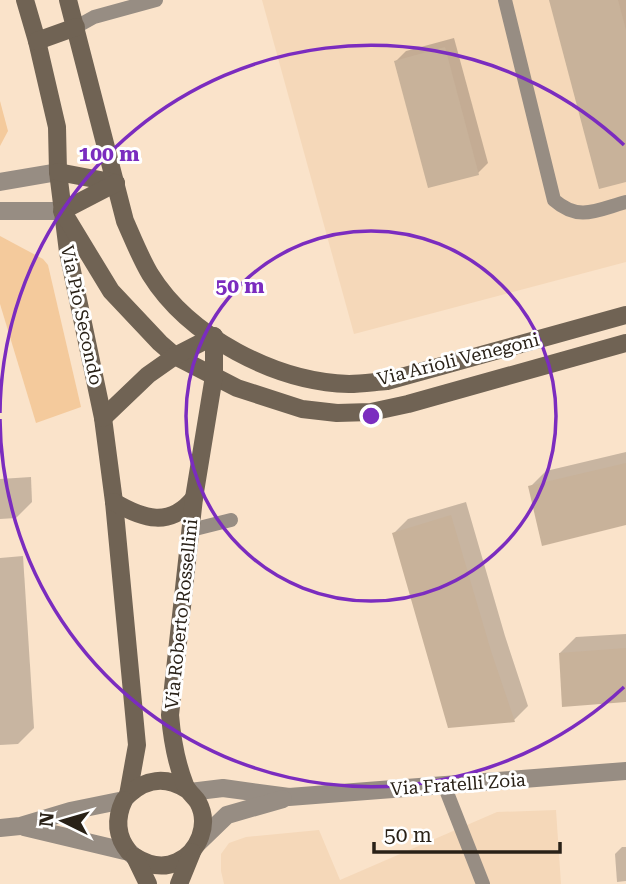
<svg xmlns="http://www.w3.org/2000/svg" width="626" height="884" font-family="'Roboto Serif',serif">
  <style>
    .built { fill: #f5d8b9 }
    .green { fill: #f4ca9c }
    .shadow { fill: #0003 }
    .building { fill: #c8b29a }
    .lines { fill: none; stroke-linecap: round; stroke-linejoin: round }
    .lane { stroke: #978d83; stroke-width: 14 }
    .street { stroke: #978d83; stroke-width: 18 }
    .secondary { stroke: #706354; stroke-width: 18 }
    .ring { fill: none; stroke: #7b2cbf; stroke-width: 3.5 }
    .labels { text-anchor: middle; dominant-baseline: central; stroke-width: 6; stroke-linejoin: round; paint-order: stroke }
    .street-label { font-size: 18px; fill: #292117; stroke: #fff }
    .centre { fill: #7b2cbf; stroke: #fff; stroke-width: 3.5 }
    .ring-label { font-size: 21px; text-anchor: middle; font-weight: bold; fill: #7b2cbf; stroke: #fff; stroke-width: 6; stroke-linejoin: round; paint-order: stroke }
  </style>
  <rect width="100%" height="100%" fill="#fae3ca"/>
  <g class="built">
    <polygon points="262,0 626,0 626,262 354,334"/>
    <polygon points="556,810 561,884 224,884 221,871 221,854 229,843 246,837 319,830 340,880 497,812"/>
  </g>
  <g class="green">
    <polygon points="0,101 8,131 0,146"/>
    <polygon points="0,236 43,259 48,265 81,407 36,423 0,304"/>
  </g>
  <g class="shadow">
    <polygon points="551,0 626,0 626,180"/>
    <polygon points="454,38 488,163 478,173 396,61 406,51"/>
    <polygon points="626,452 626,524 530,487 546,471"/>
    <polygon points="31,477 32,502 16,518 0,519 0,479"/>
    <polygon points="466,502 505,636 528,706 514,720 394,533 408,519"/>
    <polygon points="23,556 34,728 18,744 0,745 0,558"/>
    <polygon points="626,634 626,701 560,653 576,637"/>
    <polygon points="622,847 626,847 626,881 617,882 615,854"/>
  </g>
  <g class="building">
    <polygon points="549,0 618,0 626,30 626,182 599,189"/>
    <polygon points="445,47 479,175 428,188 394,61"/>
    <polygon points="626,463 626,525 542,546 528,486"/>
    <polygon points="451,515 491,651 515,722 448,728 392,533"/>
    <polygon points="626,648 626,702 562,707 559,653"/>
  </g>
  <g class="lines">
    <g class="lane">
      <path d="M 505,0 L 554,200 C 579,222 597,210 626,202"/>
      <polyline points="76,27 94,17 156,0"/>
      <polyline points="191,530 231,520"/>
      <polyline points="444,785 483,884"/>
    </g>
    <g class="street">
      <polyline points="0,182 58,172"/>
      <polyline points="0,211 62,211"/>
      <polyline points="190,792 223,788 289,797 626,771"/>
      <polyline points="24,827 129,852 135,857"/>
      <polyline points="0,828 20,826 70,811 124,800 128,795"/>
      <polyline points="197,844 227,815 283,799"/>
    </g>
    <g class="secondary">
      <polyline points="25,0 37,41 57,127 58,172 68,252 103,418 114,502 137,745 128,795"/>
      <path d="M 68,0 L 125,221 C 133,239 140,257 150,274 C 189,337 276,382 349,384 C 362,384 374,382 387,381 L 626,315"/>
      <polyline points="37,41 76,27"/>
      <polyline points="58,172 116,183"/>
      <polyline points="62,211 116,183"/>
      <polyline points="66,217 111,291 160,343 175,356 237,388 302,409 337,413 371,412 408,404 626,343"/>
      <polyline points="103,418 148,375 175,356 214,336"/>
      <path d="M 114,502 C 143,519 170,528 194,498"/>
      <path d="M 128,795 C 145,779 166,776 186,789"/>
      <path d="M 124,800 C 115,819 116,836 129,852"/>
      <path d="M 135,857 C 148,865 162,869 177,862 C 199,852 210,824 198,802 C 194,796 188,792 185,785 C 176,762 172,739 170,715 L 194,498 L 214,376 L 214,336"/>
      <polyline points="135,857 148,884"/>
      <polyline points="179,884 192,852"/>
    </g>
  </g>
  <g class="ring">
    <circle cx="371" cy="416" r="185"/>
    <path d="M624 687A371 371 0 0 1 0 419M0 413A371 371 0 0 1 624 145"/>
  </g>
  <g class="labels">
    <g class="street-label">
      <text transform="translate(82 315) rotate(78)">Via Pio Secondo</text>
      <text transform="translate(458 359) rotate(-14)">Via Arioli Venegoni</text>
      <text transform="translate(181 614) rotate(-84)">Via Roberto Rossellini</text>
      <text transform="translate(458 784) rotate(-4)">Via Fratelli Zoia</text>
    </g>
  </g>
  <circle cx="371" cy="416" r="10" class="centre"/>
  <g class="ring-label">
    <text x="109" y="161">100 m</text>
    <text x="240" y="293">50 m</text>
  </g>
  <g transform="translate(63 821) rotate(275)" stroke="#ffffff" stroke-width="5" paint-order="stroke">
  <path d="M0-5L12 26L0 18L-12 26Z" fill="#292117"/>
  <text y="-10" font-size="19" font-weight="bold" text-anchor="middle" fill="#292117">N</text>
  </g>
  <path d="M374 842v10h186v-10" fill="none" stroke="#292117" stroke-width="3.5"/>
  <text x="384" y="842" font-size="21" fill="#292117" stroke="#ffffff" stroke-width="5" paint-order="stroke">50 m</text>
</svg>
